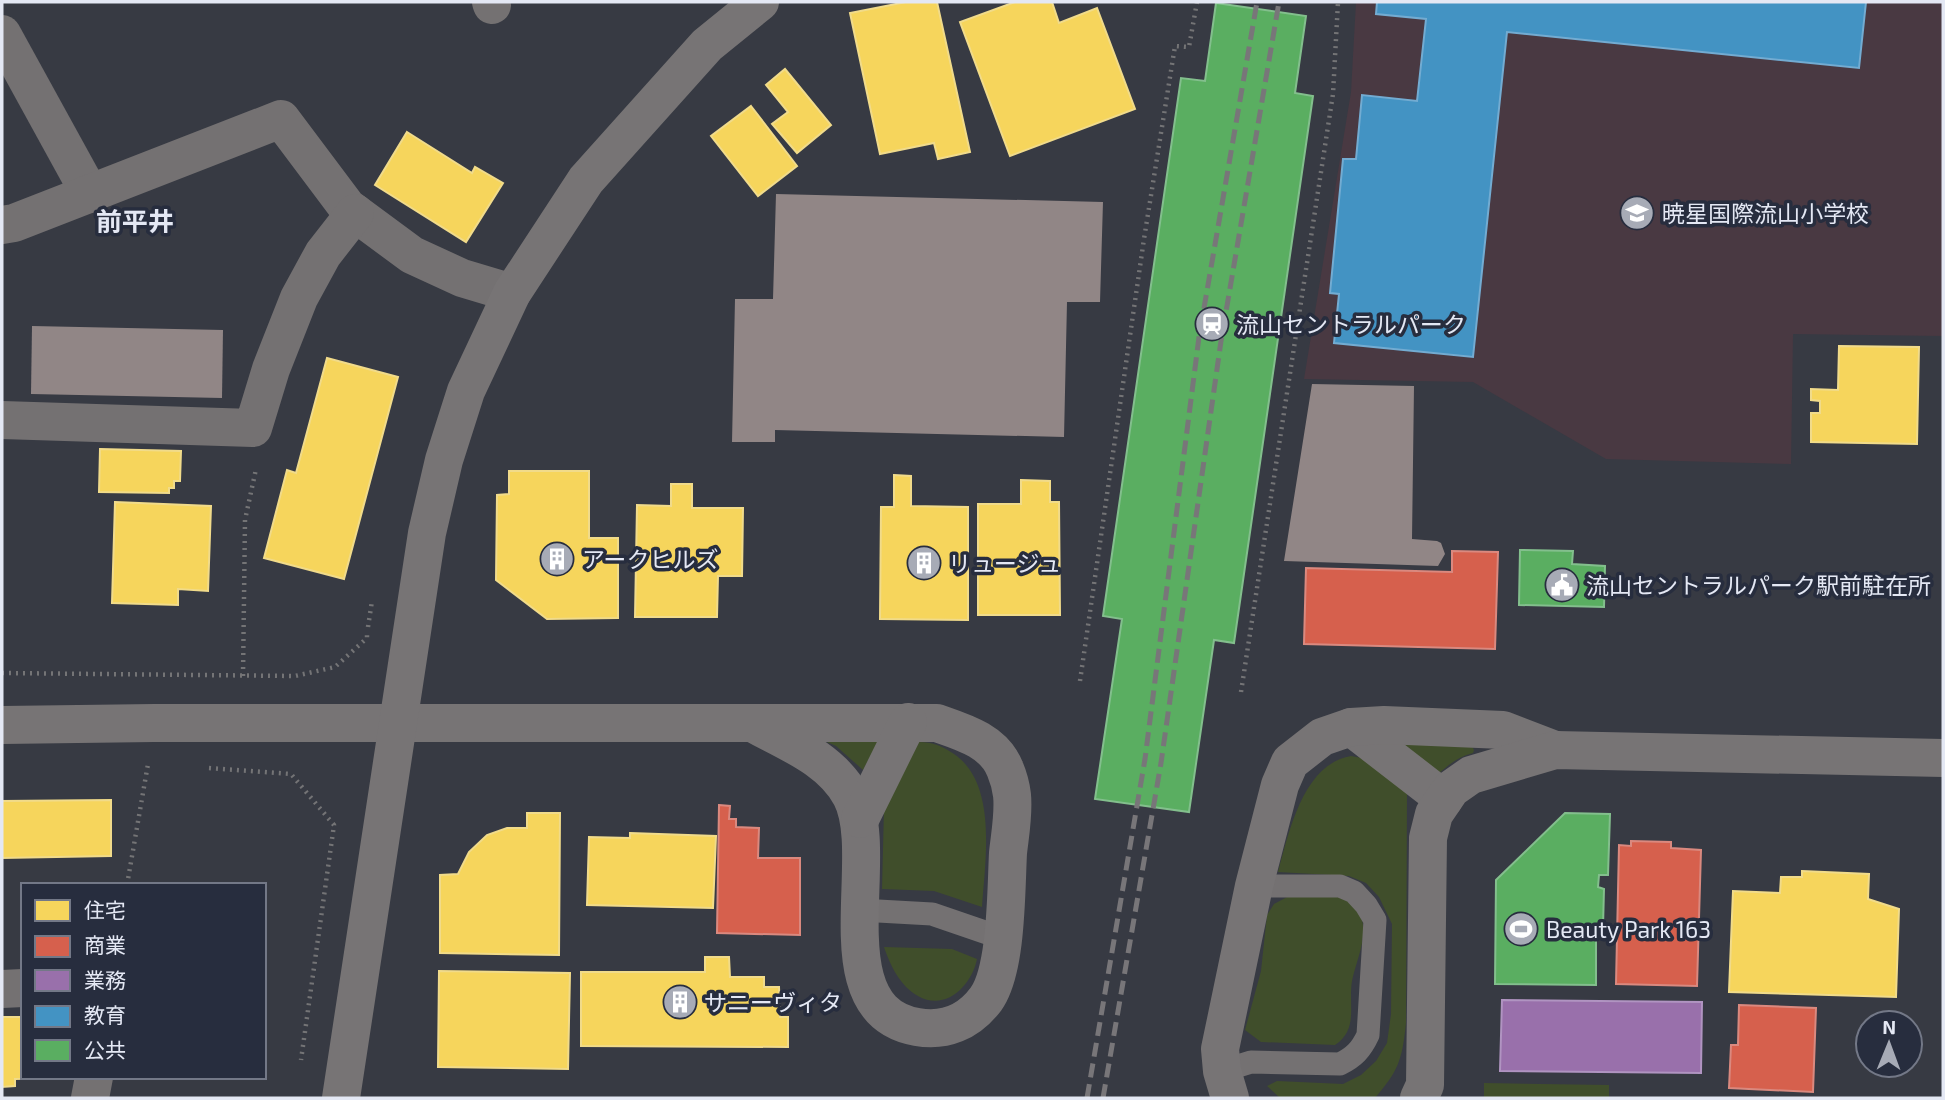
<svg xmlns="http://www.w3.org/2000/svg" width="1945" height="1100" font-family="'Exo 2','Noto Sans JP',sans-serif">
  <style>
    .education { fill: #493942 }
    .green { fill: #404e2b }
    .homes { fill: #f6d55c; stroke: #f1db8a; stroke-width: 2 }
    .shops { fill: #d6604d; stroke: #da897f; stroke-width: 2 }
    .offices { fill: #9970ab; stroke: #b094c1; stroke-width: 2 }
    .schools { fill: #4393c3; stroke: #73acd2; stroke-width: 2 }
    .public { fill: #5aae61; stroke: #83bf8d; stroke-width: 2 }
    .building { fill: #918686 }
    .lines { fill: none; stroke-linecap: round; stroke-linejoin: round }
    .path { stroke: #747476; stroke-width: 4.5; stroke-dasharray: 2 5; stroke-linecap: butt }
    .lane { stroke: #747172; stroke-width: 23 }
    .street { stroke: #747172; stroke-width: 38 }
    .secondary { stroke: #777475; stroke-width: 38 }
    .rail { stroke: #787679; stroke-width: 5; stroke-dasharray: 14 7; stroke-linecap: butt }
    .labels { text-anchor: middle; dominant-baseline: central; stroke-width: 7; stroke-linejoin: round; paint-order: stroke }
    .poi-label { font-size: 23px; fill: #e4e8f4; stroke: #272d3e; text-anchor: start }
    .quarter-label { font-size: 26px; font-weight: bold; fill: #e4e8f4; stroke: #272d3e }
  </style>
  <rect width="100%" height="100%" fill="#373a43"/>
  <polygon class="education" points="1356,2 1943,2 1943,336 1793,334 1791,464 1606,459 1473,382 1304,379 1351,92"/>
  <g class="green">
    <polygon points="881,737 863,770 836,746 818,738"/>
    <path d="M 919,742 C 933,742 942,746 954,754 C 998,784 985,861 982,907 L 934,891 L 882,889 L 884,808 Z"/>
    <path d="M 1403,744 L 1472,746 L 1474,750 L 1473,753 C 1457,757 1447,766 1435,777 Z"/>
    <path d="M 1351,756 L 1367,759 L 1407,792 L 1406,1023 C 1402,1060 1399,1070 1375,1098 L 1280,1098 L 1267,1086 L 1277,1081 L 1343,1084 L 1361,1075 L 1376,1061 L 1387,1043 L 1391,1014 L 1392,924 L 1379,897 L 1366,883 L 1349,876 L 1278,872 C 1289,832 1303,764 1351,756 Z"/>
    <path d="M 1289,896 C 1306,896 1334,892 1348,901 C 1377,921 1357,955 1352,981 C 1348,1005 1359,1029 1335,1045 L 1261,1042 L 1245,1030 L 1261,971 L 1267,915 L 1274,904 Z"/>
    <path d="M 884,947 L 952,949 L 977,959 C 972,985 946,1012 918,996 C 900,986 890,965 884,947 Z"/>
    <polygon points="1484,1083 1609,1085 1609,1098 1484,1098"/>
  </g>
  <g class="homes">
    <polygon points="906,2 937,2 970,152 938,159 934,143 880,154 850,13"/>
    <polygon points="1015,2 1052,2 1059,23 1097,8 1135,109 1010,156 960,22"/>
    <polygon points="785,69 831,125 797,153 772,124 788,112 766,85"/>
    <polygon points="751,106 797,166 758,196 711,136"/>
    <polygon points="407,132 472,173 475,167 503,183 466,242 375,185"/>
    <polygon points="1839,346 1919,347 1917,444 1811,442 1811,413 1820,413 1820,401 1811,400 1811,389 1838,390"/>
    <polygon points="327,358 398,377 344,579 264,558 287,470 296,473"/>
    <polygon points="100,449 181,451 180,481 174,481 174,488 169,488 169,493 99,492"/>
    <polygon points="509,471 589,471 589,538 618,538 618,618 547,619 496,580 497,495 509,494"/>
    <polygon points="894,475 911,476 911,506 968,507 968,620 880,619 881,507 894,507"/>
    <polygon points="1021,480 1050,481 1050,502 1059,502 1060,615 978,615 978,504 1021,504"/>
    <polygon points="671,484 692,484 692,508 743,508 742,576 718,576 717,617 635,617 637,505 671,506"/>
    <polygon points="115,502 211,506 208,591 178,589 178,605 112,603"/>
    <polygon points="111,800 111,856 2,858 2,801"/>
    <polygon points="527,813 560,813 559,955 440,953 440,875 458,874 469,852 487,835 507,828 527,828"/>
    <polygon points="630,833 716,836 713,908 587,905 589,837 630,838"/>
    <polygon points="1802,871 1869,874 1868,899 1899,909 1896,997 1729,992 1733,891 1780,893 1781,877 1802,877"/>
    <polygon points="705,957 729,957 730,977 764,977 764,987 779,987 780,1017 788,1017 788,1047 581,1046 581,972 705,972"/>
    <polygon points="439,971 570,973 568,1069 438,1067"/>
    <polygon points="2,1017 23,1017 23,1077 60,1078 15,1079 15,1086 2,1087"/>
  </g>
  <g class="shops">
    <polygon points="1452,551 1498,552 1495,649 1304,644 1306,568 1452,572"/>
    <polygon points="719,805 730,806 729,819 736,819 736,827 759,828 758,858 800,858 800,935 717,933"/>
    <polygon points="1631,841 1671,842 1671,848 1701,850 1697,986 1616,984 1619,845 1631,846"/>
    <polygon points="1739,1005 1816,1008 1813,1092 1729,1088 1731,1045 1738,1045"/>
  </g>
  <polygon class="offices" points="1502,1000 1702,1002 1701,1073 1500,1071"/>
  <polygon class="schools" points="1377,2 1866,2 1859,68 1507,32 1473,357 1334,343 1339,294 1330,293 1343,159 1356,159 1362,95 1417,101 1426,19 1376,14"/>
  <g class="public">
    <polygon points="1216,3 1306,16 1295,93 1313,96 1234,643 1214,640 1189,812 1095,799 1122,619 1103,616 1181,78 1205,81"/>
    <polygon points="1520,550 1573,551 1572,564 1605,566 1604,607 1519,605"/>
    <polygon points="1565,813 1610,814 1608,875 1599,875 1598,887 1604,889 1603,927 1596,926 1596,985 1495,984 1496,880"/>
  </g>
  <g class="building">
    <polygon points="776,194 1103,202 1100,302 1067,302 1064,437 775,430 775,442 732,442 735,299 773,299"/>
    <polygon points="32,326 223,330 222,398 31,394"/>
    <polygon points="1312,384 1414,386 1412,539 1437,541 1441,543 1445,554 1438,566 1284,561"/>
  </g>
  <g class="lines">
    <g class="path">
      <polyline points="368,627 372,601"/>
      <polyline points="2,673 295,676 335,667 367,638 367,635"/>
      <polyline points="243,676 245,520 256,469"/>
      <polyline points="1080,681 1144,239 1175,46 1189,47 1197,2"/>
      <polyline points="1241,692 1333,94 1338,2"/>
      <polyline points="209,768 291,774 334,825 301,1060"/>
      <polyline points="127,885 148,764"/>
    </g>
    <g class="lane">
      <polyline points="860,910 932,914 1002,938"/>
      <path d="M 1222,1071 L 1251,1062 L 1340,1064 C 1354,1057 1361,1050 1368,1035 L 1375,920 L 1366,905 L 1354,892 L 1340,886 L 1254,886"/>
    </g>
    <g class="street">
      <polyline points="491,2 492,5"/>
      <polyline points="2,34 90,194"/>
      <polyline points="2,225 14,223 281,119 347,207 412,255 462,278 512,293"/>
      <polyline points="2,420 253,428 271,369 299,298 323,254 355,213"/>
      <polyline points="2,989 23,988"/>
      <polyline points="90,1098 94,1077"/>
    </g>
    <g class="secondary">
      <path d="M 2,725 L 154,723 L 937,723 C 963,732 994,741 1005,769 C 1008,776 1011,787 1012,795 C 1014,814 1010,834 1008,853 C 1006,890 1007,970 986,999 C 969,1022 945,1032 917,1027 C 820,1010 883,856 851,796 C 831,759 789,743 754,724"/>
      <polyline points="1351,727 1444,799"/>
      <polyline points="860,819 908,722"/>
      <polyline points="341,1098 427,533 444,460 466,391 512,293 586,180 707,45 760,2"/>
      <polyline points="1230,1098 1222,1071 1220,1049 1254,886 1280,785 1290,762 1322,737 1351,727 1384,725 1503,730 1555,750"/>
      <polyline points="1419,1098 1425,1085 1428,838 1434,814 1451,789 1471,775 1555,750 1943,758"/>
    </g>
    <g class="rail">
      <polyline points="1087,1098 1145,759 1199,337 1257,2"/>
      <polyline points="1103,1098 1161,763 1221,341 1279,2"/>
    </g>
  </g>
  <defs>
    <g id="school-disc" transform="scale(1.75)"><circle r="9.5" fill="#a7abb6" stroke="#272d3e"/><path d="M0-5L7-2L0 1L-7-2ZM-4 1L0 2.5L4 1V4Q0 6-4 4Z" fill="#fff"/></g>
    <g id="station-disc" transform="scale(1.75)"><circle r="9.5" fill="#a7abb6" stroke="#272d3e"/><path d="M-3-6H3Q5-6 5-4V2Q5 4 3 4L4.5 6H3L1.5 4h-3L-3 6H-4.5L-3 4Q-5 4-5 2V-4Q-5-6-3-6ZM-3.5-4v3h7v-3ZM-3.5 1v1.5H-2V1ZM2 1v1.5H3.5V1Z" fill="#fff"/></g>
    <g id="building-disc" transform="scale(1.75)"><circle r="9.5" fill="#a7abb6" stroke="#272d3e"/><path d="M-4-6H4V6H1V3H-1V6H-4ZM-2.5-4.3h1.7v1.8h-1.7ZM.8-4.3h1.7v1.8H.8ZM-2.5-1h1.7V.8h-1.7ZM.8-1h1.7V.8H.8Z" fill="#fff"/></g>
    <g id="civic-disc" transform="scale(1.75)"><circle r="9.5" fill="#a7abb6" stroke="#272d3e"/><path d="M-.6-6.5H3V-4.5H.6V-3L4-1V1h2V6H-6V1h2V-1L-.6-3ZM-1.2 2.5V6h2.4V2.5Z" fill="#fff"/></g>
    <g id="stadium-disc" transform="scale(1.75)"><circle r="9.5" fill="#a7abb6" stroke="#272d3e"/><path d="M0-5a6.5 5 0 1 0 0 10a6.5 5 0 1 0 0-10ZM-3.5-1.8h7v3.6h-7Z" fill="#fff"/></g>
  </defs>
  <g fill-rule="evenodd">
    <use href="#school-disc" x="1637" y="213"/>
    <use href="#station-disc" x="1212" y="324"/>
    <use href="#building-disc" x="557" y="559"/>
    <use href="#building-disc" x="924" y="563"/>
    <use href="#civic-disc" x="1562" y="585"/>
    <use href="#stadium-disc" x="1521" y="929"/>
    <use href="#building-disc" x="680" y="1002"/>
  </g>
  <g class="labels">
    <g class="poi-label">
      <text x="1662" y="213">暁星国際流山小学校</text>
      <text x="1236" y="324">流山セントラルパーク</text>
      <text x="582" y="559">アークヒルズ</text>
      <text x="948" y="563">リュージュ</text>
      <text x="1586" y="585">流山セントラルパーク駅前駐在所</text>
      <text x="1546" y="929">Beauty Park 163</text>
      <text x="704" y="1002">サニーヴィタ</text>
    </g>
    <g class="quarter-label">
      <text x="135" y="220">前平井</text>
    </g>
  </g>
  <rect width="1945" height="1100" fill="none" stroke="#e4e8f4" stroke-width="7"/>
  <rect x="21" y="883" width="245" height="196" fill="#272d3e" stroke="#737887" stroke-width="2"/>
  <rect x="35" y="900" width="35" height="21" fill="#f6d55c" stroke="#737887" stroke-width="2"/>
  <text x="84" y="918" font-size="21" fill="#e4e8f4">住宅</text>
  <rect x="35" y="936" width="35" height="21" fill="#d6604d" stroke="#737887" stroke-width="2"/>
  <text x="84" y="953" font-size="21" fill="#e4e8f4">商業</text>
  <rect x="35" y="970" width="35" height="21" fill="#9970ab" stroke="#737887" stroke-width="2"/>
  <text x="84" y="988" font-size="21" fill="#e4e8f4">業務</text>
  <rect x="35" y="1006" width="35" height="21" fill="#4393c3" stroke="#737887" stroke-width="2"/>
  <text x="84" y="1023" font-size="21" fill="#e4e8f4">教育</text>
  <rect x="35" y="1040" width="35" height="21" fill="#5aae61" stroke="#737887" stroke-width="2"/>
  <text x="84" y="1058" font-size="21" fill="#e4e8f4">公共</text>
  <g transform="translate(1889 1044) rotate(1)"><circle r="33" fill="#272d3e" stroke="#737887" stroke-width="2"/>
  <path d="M0-5L12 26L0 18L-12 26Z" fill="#a7abb6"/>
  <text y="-10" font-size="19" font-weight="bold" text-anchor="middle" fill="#e4e8f4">N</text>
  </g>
</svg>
